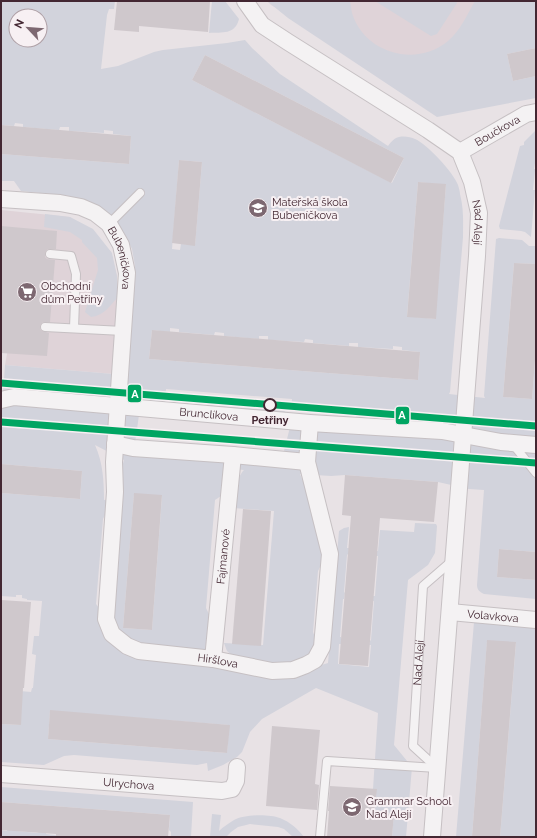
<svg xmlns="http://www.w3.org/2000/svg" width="537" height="838" font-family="Raleway,sans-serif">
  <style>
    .built { fill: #dfd3d8 }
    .green { fill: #d2d3dc; fill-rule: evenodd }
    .building { fill: #cfc8cc }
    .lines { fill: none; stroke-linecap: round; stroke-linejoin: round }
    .service-casing { stroke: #c6c0c3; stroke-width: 10 }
    .minor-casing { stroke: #c6c0c3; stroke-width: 18 }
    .service { stroke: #f4f2f3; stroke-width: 8 }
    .minor { stroke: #f4f2f3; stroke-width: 16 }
    .metro-1-casing { stroke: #f7f0f3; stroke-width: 10 }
    .metro-1 { stroke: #00a562; stroke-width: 7 }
    .stop-dot { fill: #f7f0f3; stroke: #432732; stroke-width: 2 }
    .labels { text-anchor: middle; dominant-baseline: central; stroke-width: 4; stroke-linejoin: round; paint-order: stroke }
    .street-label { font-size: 11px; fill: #432732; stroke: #f7f0f3 }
    .poi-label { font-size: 11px; fill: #432732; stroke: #f7f0f3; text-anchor: start }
    .stop-label { font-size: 11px; font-weight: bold; fill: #432732; stroke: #f7f0f3 }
    .line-badge { stroke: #f7f0f3; stroke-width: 1.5 }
    .badge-label { font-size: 11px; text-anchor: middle; font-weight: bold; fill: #fff }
  </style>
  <rect width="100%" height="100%" fill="#e8e2e5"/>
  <g class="built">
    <polygon points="267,1 510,1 443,102 271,5"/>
    <polygon points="1,210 70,217 111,252 117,276 118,329 115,374 5,365 9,343 1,342"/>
  </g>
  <g class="green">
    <path d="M 1,1 L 115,1 L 114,9 L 109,9 L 107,15 L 101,69 L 118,66 L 154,52 L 163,50 L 227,43 L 245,40 L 252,48 L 280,74 L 388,146 C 391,142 394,138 399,137 C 404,136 411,137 415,139 C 426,143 454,173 458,185 C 459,188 460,192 460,194 C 464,210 463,222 463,237 L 450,392 L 449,394 L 485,398 L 484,396 L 496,239 L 499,238 L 522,240 L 529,246 L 536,246 L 536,264 L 514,263 L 503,397 L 532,399 L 536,348 L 536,552 L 499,549 L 497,577 L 536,580 L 536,599 L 484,594 C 480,592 477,590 477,585 L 484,490 L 469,489 L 438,482 L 345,475 L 331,476 L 300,474 L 305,486 L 323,555 L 321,565 L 318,571 L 313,632 L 317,643 L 317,648 L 312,655 L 295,664 L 283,668 L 272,667 L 272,665 L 235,658 L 227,651 L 224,643 L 263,645 L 274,511 L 233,508 C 235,497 236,478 244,470 L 224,468 L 225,475 L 221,496 L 215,500 L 206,608 L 210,616 L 205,650 L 201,652 L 135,643 C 117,635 109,620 114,600 L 118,556 L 121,482 L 121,470 L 124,460 L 95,445 C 103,463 104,481 104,500 L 110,499 L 109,511 L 105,515 L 103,519 L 96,604 L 101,611 L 103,626 L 106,636 L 117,646 L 129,652 L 157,658 L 275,676 L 292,674 L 328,663 L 339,531 L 344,528 L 349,527 L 347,548 L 349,548 L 348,554 L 347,555 L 344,592 L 345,593 L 344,599 L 343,599 L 340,637 L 341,637 L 341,644 L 339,644 L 338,664 L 369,667 L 371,645 L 369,645 L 370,641 L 371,640 L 374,601 L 373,601 L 373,596 L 375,596 L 378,556 L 377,556 L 377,551 L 378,551 L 380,530 L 414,532 L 415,523 L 436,524 L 437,526 L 435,553 L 428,565 L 408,580 L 394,745 L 412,767 L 406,837 L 392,837 L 394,813 L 375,812 L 376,790 L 377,790 L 373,789 L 378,713 L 316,688 L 262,719 L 250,732 L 242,752 L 237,757 L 223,765 L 208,771 L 207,763 L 197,765 L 74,755 L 64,756 L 44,765 L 1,762 L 1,724 L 21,725 L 21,711 L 1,709 L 1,688 L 20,689 L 20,691 L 31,692 L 32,688 L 33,688 L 36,655 L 32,654 L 34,636 L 39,636 L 42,601 L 27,600 L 27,599 L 22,598 L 22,595 L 16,595 L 16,597 L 1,596 L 1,493 L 80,499 L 82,471 L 1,464 L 1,393 L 3,393 L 5,365 L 126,375 L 134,291 L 135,266 L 132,249 L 124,233 L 120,228 L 95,205 L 91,203 L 70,196 L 21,191 L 14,181 L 1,181 L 1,154 L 129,164 L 131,136 L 113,134 L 113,131 L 104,130 L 104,133 L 69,131 L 69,127 L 60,127 L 59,130 L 23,127 L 23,124 L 15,123 L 14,126 L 1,125 ZM 16,16 L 40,16 L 40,40 L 16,40 ZM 205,55 L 404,158 L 392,183 L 192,80 ZM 179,160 L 202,162 L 195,245 L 181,244 L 180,250 L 172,249 ZM 418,182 L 446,185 L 435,319 L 407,316 ZM 170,328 L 179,329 L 179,332 L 214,335 L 215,332 L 224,333 L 224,336 L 259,339 L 259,336 L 268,336 L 268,340 L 304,342 L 305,339 L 313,340 L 313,343 L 349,346 L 349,343 L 358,343 L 358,347 L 393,349 L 393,346 L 402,347 L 402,350 L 420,352 L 418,380 L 149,359 L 152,330 L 170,332 ZM 166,389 L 292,399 L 291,411 L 356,416 L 356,422 L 293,417 L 284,411 L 165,402 ZM 139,415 L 290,426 L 290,427 L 283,455 L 135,443 ZM 134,494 L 162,496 L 152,630 L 123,628 ZM 50,711 L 229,725 L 227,753 L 48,739 Z"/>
    <path d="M 212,1 L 225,1 L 239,19 C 235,35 222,32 209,33 Z"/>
    <path d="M 267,1 L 350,1 C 351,5 351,9 352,13 C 364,53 416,68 448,41 C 460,31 467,15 475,1 L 536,1 L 536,48 L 507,54 L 513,81 L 536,76 L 536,98 L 437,117 L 288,18 Z"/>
    <polygon points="375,1 456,1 457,3 437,34 431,36"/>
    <polygon points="536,130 536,163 535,163 534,169 536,169 536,171 535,171 533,190 535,190 531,237 525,232 521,231 500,229 499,226 520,146 524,145 524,142"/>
    <path d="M 45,214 L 70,217 L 93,229 L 112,253 L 117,276 L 117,298 C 110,306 103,316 91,317 L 85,312 L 98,270 L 97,258 L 82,242 L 82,240 L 70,232 L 44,227 Z"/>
    <polygon points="474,622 536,627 536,837 500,837 516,643 487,641 472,837 456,837"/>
    <polygon points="1,787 193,802 191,837 170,837 171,836 171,832 169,830 170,815 1,802"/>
    <path d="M 212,814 L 221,815 L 219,831 C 223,827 229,823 234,820 C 245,814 269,814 280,818 C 290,822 298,829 304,837 L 293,837 L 284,829 L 278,827 L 250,824 L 238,827 L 231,832 L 226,837 L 210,837 Z"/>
    <polygon points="8,825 17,831 37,833 47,828 46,834 70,837 1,837 1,830 7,831"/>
  </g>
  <g class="building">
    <polygon points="117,1 210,1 208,32 139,26 139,32 114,30"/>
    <polygon points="536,48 536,76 513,81 507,54"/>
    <polygon points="205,55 404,158 391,183 192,80"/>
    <polygon points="1,125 131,136 129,164 1,154"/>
    <polygon points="179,160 202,162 195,246 172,243"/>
    <polygon points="418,182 446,184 436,319 407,317"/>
    <polygon points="1,226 57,231 56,249 48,249 46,251 45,254 45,257 47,259 55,260 50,322 43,322 41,324 40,326 40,329 42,331 49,333 47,356 1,353"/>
    <polygon points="514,263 536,264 536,348 532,399 503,397"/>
    <polygon points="152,330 420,352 418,380 149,359"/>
    <polygon points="1,464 82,471 80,499 1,493"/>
    <polygon points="345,475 438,482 434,522 380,518 368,666 339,664 351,516 342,515"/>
    <polygon points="134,493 162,495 152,630 123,628"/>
    <polygon points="243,509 271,511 261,646 232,644"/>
    <polygon points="499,549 536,552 536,580 497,577"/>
    <polygon points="1,600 31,602 24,688 23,688 21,725 1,724"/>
    <polygon points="487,640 516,642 500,837 472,837"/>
    <polygon points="50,710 230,725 227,753 48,739"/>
    <polygon points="272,726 320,730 315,784 319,785 317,810 266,806"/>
    <polygon points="330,786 377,789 374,812 394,814 392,837 327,837 329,811 328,811"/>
    <polygon points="1,802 170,815 168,837 90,837 71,836 71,837 70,837 56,836 56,834 1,830"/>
  </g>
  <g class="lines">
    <g class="service-casing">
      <g id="service">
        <polyline points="109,224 140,193"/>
        <polyline points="50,254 71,256 76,274 74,328"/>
        <polyline points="45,327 123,331"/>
        <polyline points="512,443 536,473"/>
        <path id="s1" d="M 437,768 L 413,746 L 423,586 L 453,560"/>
        <polyline points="320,837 327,761 374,764 437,768"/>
      </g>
    </g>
    <g class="minor-casing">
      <g id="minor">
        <path id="s2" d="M 245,1 L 262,25 L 288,42 L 428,130 L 460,152 L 472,182 L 479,213 L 477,256 L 432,837"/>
        <path id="s3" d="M 460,152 L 526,114 L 536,112"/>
        <path id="s4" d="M 1,199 L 60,203 L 81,207 L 95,213 L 109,224 L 121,245 L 127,273 L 114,462 L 115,492 L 106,619 L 112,634 L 127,646 L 139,651 L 213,659 L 272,671 L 293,670 L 306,665 L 315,660 L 322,647 L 330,554 L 307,462 L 310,423"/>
        <path id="s5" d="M 1,400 L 14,397 L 310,423 L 442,431 L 501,442 L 536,445"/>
        <polyline points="115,444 133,448 233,455 307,462"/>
        <path id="s6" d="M 450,612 L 536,620"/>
        <path id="s7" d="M 213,659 L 233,455"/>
        <path id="s8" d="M 1,774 L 222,791 L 232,789 L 236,781 L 237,767"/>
      </g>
    </g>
    <use href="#service" class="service"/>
    <use href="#minor" class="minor"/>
    <g class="metro-1-casing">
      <g id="metro-1">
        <polyline points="1,383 536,426"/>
        <polyline points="1,422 536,463"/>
      </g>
    </g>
    <use href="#metro-1" class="metro-1"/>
  </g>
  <defs>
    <g id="school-disc" transform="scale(1)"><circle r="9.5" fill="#7d6871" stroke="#f7f0f3"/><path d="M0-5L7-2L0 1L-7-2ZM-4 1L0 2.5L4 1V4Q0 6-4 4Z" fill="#fff"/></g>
    <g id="supermarket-disc" transform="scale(1)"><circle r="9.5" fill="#7d6871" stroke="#f7f0f3"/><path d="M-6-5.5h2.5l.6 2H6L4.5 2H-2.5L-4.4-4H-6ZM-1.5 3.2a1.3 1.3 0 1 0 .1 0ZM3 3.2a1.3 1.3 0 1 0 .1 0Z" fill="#fff"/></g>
  </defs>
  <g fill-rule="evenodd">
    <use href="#school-disc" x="258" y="208"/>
    <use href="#supermarket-disc" x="27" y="292"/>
    <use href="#school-disc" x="352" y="807"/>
  </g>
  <circle class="stop-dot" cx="270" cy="405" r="6"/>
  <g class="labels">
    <g class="street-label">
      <text stroke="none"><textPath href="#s3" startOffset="43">Boučkova</textPath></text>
      <text stroke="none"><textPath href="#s2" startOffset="338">Nad Alejí</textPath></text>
      <text stroke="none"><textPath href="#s4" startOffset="150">Bubeníčkova</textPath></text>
      <text stroke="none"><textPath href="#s5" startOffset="209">Brunclíkova</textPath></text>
      <text stroke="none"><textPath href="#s7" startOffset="103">Fajmanové</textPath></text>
      <text stroke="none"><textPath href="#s6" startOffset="43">Volavkova</textPath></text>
      <text stroke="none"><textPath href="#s4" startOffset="641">Hiršlova</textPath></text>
      <text stroke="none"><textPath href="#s1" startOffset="116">Nad Alejí</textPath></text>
      <text stroke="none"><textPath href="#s8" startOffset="128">Ulrychova</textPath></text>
    </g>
    <g class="poi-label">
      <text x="272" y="202">Mateřská škola<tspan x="272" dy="13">Bubeníčkova</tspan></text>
      <text x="41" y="286">Obchodní<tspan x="41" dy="13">dům Petřiny</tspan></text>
      <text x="366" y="801">Grammar School<tspan x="366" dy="13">Nad Alejí</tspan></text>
    </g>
    <g class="stop-label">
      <text x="270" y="420">Petřiny</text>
    </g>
  </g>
  <g class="line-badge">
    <rect x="127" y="384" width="15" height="19" rx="4" fill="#00a562"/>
    <rect x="395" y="406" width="15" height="19" rx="4" fill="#00a562"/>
  </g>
  <g class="badge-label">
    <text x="135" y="398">A</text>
    <text x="402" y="419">A</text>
  </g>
  <rect width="537" height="838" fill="none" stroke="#432732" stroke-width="4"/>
  <g transform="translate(28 28) rotate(296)"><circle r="19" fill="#f7f0f3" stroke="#afa0a6"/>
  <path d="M0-3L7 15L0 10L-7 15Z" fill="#7d6871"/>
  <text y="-6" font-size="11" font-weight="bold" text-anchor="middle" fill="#432732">N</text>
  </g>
</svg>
